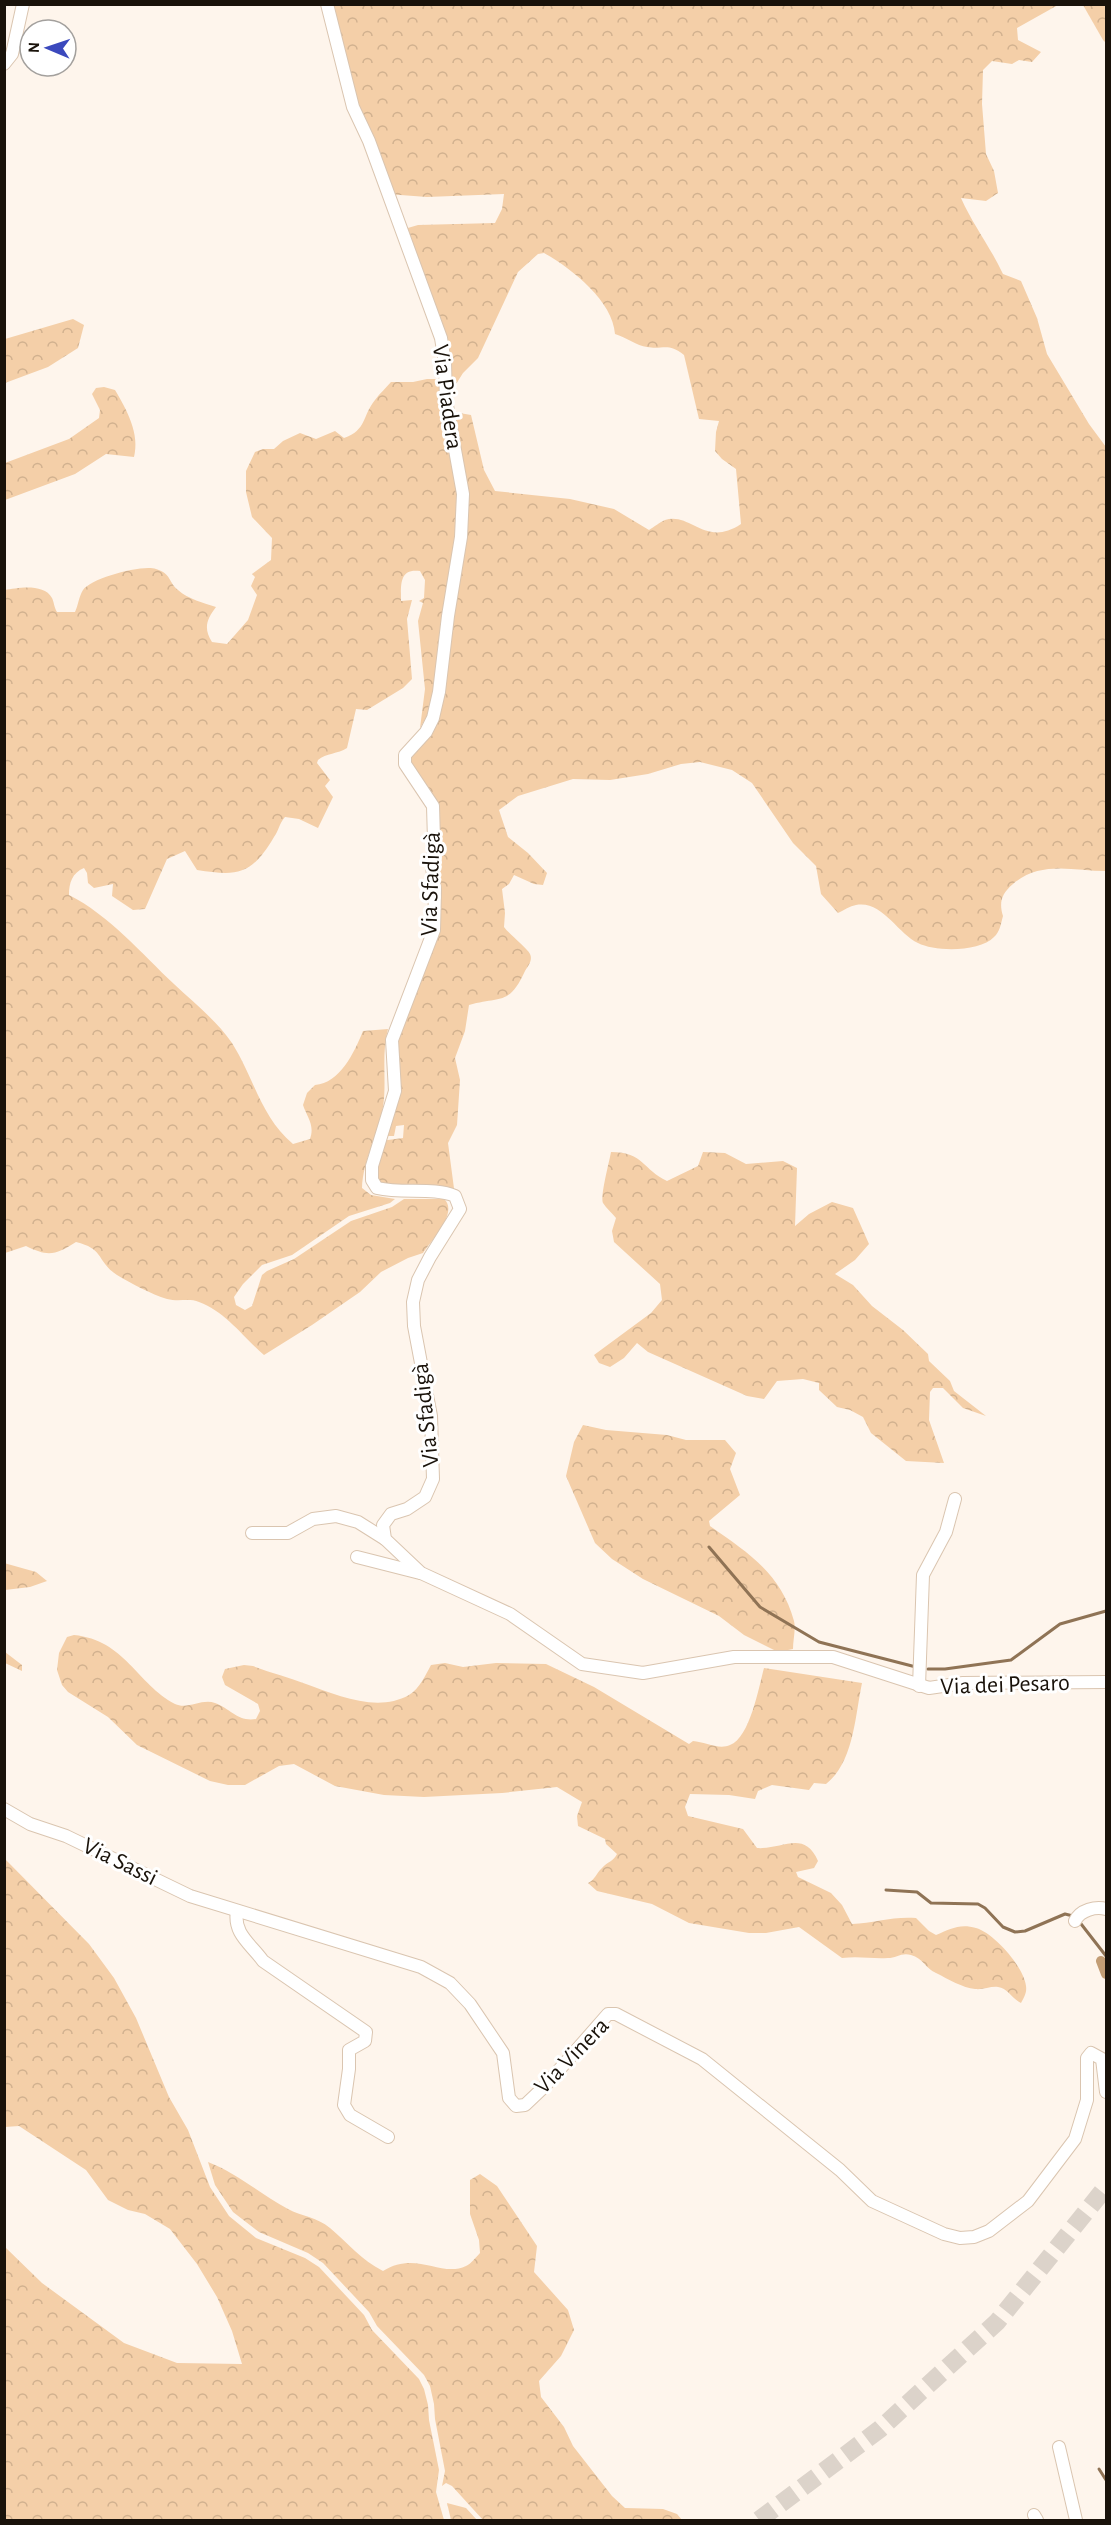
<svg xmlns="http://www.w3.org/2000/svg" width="1111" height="2525" font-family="'Alegreya Sans',sans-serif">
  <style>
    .forest { fill: url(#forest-crowns) }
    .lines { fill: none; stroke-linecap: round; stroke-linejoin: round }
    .stream { stroke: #8f7355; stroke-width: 3 }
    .canal { stroke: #c29d75; stroke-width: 10 }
    .primary-tunnel { stroke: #dcd3ca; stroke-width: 18; stroke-dasharray: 18 9; stroke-linecap: butt }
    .minor-casing { stroke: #dac5b0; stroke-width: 14 }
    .minor { stroke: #fff; stroke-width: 12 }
    .labels { text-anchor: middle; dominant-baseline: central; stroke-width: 6; stroke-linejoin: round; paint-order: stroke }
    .street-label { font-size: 24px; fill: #19120a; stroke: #fff }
  </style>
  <defs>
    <pattern id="forest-crowns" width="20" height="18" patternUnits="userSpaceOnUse" patternTransform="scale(1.5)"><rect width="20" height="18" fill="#f4cfa8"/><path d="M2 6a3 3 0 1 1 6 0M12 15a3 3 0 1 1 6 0" fill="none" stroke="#d1b18f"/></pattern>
  </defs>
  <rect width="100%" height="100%" fill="#fef5ec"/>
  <g class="forest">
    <path d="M 327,5 L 1058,5 L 1017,28 L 1018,40 L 1041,52 L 1032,62 L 1019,60 L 1012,64 L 992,61 L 983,70 L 982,104 L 986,154 L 994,171 L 998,193 L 986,201 L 961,198 C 973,225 991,248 1003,274 L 1021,281 L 1037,318 L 1047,354 L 1089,424 L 1106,447 L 1106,871 C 1073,871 1041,860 1013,884 C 1001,894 999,903 1003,916 C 1001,923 1000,932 994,937 C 980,952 935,952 918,943 C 898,934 882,900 856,905 C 850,906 844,910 838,913 L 821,894 L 816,866 L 793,843 L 752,783 L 732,770 L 700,762 L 681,764 L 648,774 L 610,780 L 573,779 L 518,796 L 499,810 L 508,837 L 528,853 L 547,873 L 543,885 L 534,884 L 514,875 L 509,884 L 502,889 L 505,913 L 504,927 C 510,935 527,948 530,954 C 533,960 528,966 525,971 C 509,1006 501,996 469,1005 L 465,1031 L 455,1058 L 460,1080 L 457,1125 L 448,1143 L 455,1196 L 411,1193 L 372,1180 L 380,1141 L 403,1138 L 404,1125 L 396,1126 L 394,1136 L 381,1136 L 389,1111 L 391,1059 L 426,953 L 436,821 L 405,764 L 429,726 L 463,525 L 448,411 L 471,415 L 484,470 L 495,491 L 570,499 L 614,509 L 649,530 C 654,527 660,522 665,520 C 691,512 705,548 741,524 L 736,469 L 722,459 L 715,451 L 716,432 L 719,421 L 699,419 L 684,355 C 668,342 663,350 647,347 C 637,346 626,337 615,334 C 613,301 571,268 544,253 L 538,254 L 518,272 L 478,358 L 463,373 L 446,400 L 445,363 L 401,230 L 418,225 L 495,223 L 502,209 L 504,194 L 427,197 L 387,194 Z"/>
    <polygon points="1083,5 1106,5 1106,43 1103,40"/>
    <polygon points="73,319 84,325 78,348 48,367 5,383 5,339"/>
    <path d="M 427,379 L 440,379 L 440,398 L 457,494 L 457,524 L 441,622 L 431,709 L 420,728 L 425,689 L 418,621 L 423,603 L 419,601 L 424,598 L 425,580 L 420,571 C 399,568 401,585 401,601 L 412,600 L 407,619 L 412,679 L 403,688 L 367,710 L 356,709 L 347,748 C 338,754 326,753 318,760 L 317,763 L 330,780 L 325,786 L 333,797 L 318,828 L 299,819 L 285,817 C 279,824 279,830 274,837 C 251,876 237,876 197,870 L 185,851 L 167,859 L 145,909 L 133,910 L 112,896 L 113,884 L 94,888 L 88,883 L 87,873 L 84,868 C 72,873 69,883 69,895 C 109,915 142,954 174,984 C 194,1003 217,1021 232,1043 C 254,1078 261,1117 293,1144 L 310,1139 C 315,1125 307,1117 303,1105 L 307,1093 L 315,1085 C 340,1083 354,1053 363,1031 L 388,1029 C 381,1055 387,1081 383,1107 C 378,1135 363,1160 362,1188 L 371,1195 L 395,1199 L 390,1203 L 349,1216 L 292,1255 L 262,1265 L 243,1284 L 234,1297 L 236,1305 L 245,1310 L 252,1306 L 262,1275 L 267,1271 L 294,1259 L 351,1221 L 392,1207 L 404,1199 L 444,1199 C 459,1212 431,1241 423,1253 L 408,1258 L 381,1272 L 360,1292 L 312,1325 L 264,1355 C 243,1337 226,1312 199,1302 C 190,1298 178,1302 167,1299 C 151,1294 132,1284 117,1275 C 96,1261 105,1249 76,1242 C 56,1255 48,1257 26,1246 L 5,1253 L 5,590 C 17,588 44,583 52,598 C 54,602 54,607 57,612 L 75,612 C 78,606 79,596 83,590 C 91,578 143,564 156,569 C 172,574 168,582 178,590 C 188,599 204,603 216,607 C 207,619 203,628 212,642 L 227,644 L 248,620 L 257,595 L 251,586 L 255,577 L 252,574 L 271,560 L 272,538 L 252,517 L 246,492 L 246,471 L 255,452 L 263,449 L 274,449 L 283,441 L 300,433 L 316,439 L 335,431 L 344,438 C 367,430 362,416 375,400 C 380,393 386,388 391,382 L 413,382 Z"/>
    <path d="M 104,387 L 115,390 C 127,410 140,434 134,457 L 106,454 L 75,474 L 5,500 L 5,463 L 69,439 L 99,418 L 100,410 L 92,394 L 96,388 Z"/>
    <path d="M 611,1152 C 644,1152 643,1170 667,1181 L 698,1166 L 703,1152 L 725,1153 L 746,1164 L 783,1161 L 797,1168 L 795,1226 L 809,1214 L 832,1202 L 853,1208 L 869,1244 L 855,1260 L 835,1274 L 853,1285 L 872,1306 L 903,1330 L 928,1354 L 929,1361 L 950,1381 L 954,1391 L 986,1416 L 963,1408 L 943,1388 L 933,1388 L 930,1392 L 929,1420 L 944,1463 L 906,1461 L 871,1433 L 863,1417 L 850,1410 L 837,1407 L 819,1390 L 819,1383 L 803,1379 L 777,1381 L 764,1399 L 747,1396 L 648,1352 L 637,1343 L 624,1358 L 610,1367 L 599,1363 L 594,1355 L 651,1313 L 662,1300 L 660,1284 L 614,1242 L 612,1231 L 616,1218 C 612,1213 606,1208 603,1203 C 600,1197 609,1163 611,1152 Z"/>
    <path d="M 583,1425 L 606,1430 L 667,1435 L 686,1440 L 725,1440 L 736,1453 L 730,1469 L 740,1495 L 709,1521 L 710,1526 C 747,1552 781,1573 794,1621 C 796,1629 793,1640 793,1649 L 778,1652 L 744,1635 L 719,1616 L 643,1579 L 612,1559 L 595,1543 L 566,1476 L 574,1442 Z"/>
    <polygon points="4,1563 36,1572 47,1581 30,1587 5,1590"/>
    <path d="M 74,1635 C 125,1640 137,1684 175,1704 C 188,1710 202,1698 215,1703 C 231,1709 238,1722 256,1719 L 260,1711 L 258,1704 L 225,1685 L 222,1677 L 225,1669 L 244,1665 L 253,1666 C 271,1673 289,1677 306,1684 C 337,1695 377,1713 409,1695 C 420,1688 425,1676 431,1665 L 445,1663 L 463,1667 L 496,1663 L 546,1664 L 594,1687 L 689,1744 L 693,1741 C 705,1742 719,1750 730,1745 C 750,1738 759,1686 764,1668 L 862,1683 C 855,1716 854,1762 826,1784 L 814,1783 L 809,1790 L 772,1785 L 758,1791 L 755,1799 L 729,1795 L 690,1794 L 685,1807 L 688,1816 L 743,1829 L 757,1848 C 782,1850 804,1829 818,1861 L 814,1868 L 796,1872 L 798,1877 L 831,1893 L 842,1905 L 852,1924 C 874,1923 894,1916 916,1918 L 929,1931 L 936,1935 C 950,1929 960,1923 976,1928 C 994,1933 1024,1967 1026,1986 C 1027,1993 1024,1997 1021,2003 C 1012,1999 1008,1988 998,1987 C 991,1986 983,1990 975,1989 C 963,1988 948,1979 936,1973 C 925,1968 923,1958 911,1955 C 902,1952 896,1958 888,1958 C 872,1959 860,1956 842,1958 L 799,1927 L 766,1933 L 749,1933 L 689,1923 L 652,1904 L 597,1891 L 588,1883 C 596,1879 596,1873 602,1868 C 607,1862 614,1861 617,1854 L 606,1844 L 605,1839 L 578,1826 L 577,1816 L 582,1802 L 557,1787 L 502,1793 L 424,1797 L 384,1795 L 335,1786 L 294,1764 L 279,1766 L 245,1785 L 228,1785 L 210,1781 L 137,1745 L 108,1717 L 68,1692 L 62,1685 L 57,1670 L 59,1653 L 67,1637 Z"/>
    <polygon points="5,1652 22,1665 22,1671 5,1663"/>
    <polygon points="4,1858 89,1944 114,1978 136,2018 169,2097 188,2130 210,2187 229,2216 256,2238 305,2258 319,2267 364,2315 372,2330 419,2379 424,2389 428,2405 429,2420 439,2470 436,2492 444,2520 5,2520 5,2247 42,2283 124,2343 177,2363 242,2364 232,2331 217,2297 197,2264 170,2229 145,2214 128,2210 108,2200 86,2170 19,2126 5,2127"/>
    <path d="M 208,2162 C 237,2173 260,2194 288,2209 C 301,2216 317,2217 330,2228 C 348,2243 361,2260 383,2271 C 416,2250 441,2278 466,2266 C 471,2264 476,2257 480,2253 L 479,2240 L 470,2214 L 470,2180 L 480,2174 L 497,2186 L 537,2246 L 534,2272 L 568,2310 L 574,2330 L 561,2356 L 539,2381 L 541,2397 L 564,2427 L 573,2446 L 612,2496 L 625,2508 L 663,2509 L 677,2514 L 682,2520 L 483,2520 L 452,2486 L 446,2483 L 442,2486 L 445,2471 L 435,2419 L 434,2404 L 430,2386 L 424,2375 L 377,2326 L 369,2312 L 323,2263 L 308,2253 L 259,2232 L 233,2212 L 215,2185 Z"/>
    <polygon points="447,2503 466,2508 477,2520 451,2520"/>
  </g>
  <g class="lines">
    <g class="stream">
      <polyline points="709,1547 760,1607 819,1642 916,1667"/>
      <polyline points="928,1669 945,1669 1011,1660 1060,1624 1106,1611"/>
      <polyline points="886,1890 917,1892 931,1903 978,1904 985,1908 1003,1927 1015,1932 1025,1931 1065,1914 1073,1916"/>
      <polyline points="1078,1920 1106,1956"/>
      <polyline points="1099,2469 1106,2480"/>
    </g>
    <polyline class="canal" points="1101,1961 1106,1974"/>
    <polyline class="primary-tunnel" points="759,2520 880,2429 997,2322 1106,2187"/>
    <g class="minor-casing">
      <g id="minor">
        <path d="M 327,4 L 353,107 L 369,141 L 441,338 L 445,363 L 446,400 L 463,494 L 461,537 L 448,616 L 439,692 L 433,718 L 426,732 L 405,755 L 405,764 L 433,806 L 434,840 L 432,867 L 435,890 L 434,930 L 392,1040 L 395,1091 L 372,1166 L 372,1180 L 377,1188 C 403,1194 433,1187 455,1196 L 460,1209 L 430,1257 L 418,1280 L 413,1302 L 414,1326 L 431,1416 L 433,1479 L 425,1497 L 407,1509 L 391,1514 L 383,1525 L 385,1539 L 421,1573 L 510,1614 L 582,1664 L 643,1673 L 734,1657 L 833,1657 L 929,1688 L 963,1683 L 1106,1682"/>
        <polyline points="4,64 12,54 23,4"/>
        <polyline points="252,1533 288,1533 313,1519 336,1516 358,1522 385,1539"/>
        <polyline points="357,1557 420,1573"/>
        <polyline points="919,1686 923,1575 946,1532 955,1499"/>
        <polyline points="4,1809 30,1824 66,1836 190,1896 421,1967 450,1983 470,2004 503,2053 509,2098 516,2106 525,2105 545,2086 608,2014 616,2014 702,2059 840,2170 872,2201 944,2234 960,2238 974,2237 989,2231 1028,2201 1075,2139 1087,2100 1087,2058 1091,2053 1102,2059 1106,2092"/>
        <path d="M 237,1911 C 233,1934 251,1944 263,1961 L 366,2032 L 365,2041 L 349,2050 L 349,2069 L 344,2105 L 350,2115 L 388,2137"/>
        <path d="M 1075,1921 C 1080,1910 1096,1906 1106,1909"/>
        <polyline points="1059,2447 1076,2520"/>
        <polyline points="1034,2515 1037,2520"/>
      </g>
    </g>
    <use href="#minor" class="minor"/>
  </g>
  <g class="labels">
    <g class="street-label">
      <text transform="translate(447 397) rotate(82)">Via Piadera</text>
      <text transform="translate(431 884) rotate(-88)">Via Sfadigà</text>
      <text transform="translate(426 1415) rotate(-96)">Via Sfadigà</text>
      <text transform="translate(1005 1685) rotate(-2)">Via dei Pesaro</text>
      <text transform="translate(120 1862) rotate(26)">Via Sassi</text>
      <text transform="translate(572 2056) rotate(-46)">Via Vinera</text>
    </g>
  </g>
  <rect width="1111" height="2525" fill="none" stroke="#19120a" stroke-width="12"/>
  <g transform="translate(48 48) rotate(272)"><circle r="28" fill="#ffffff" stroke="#a3a09d" stroke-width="1.5"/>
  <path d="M0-4.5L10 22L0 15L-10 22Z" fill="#3b49bd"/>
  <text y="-9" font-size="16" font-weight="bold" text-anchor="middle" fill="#19120a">N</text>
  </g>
</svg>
